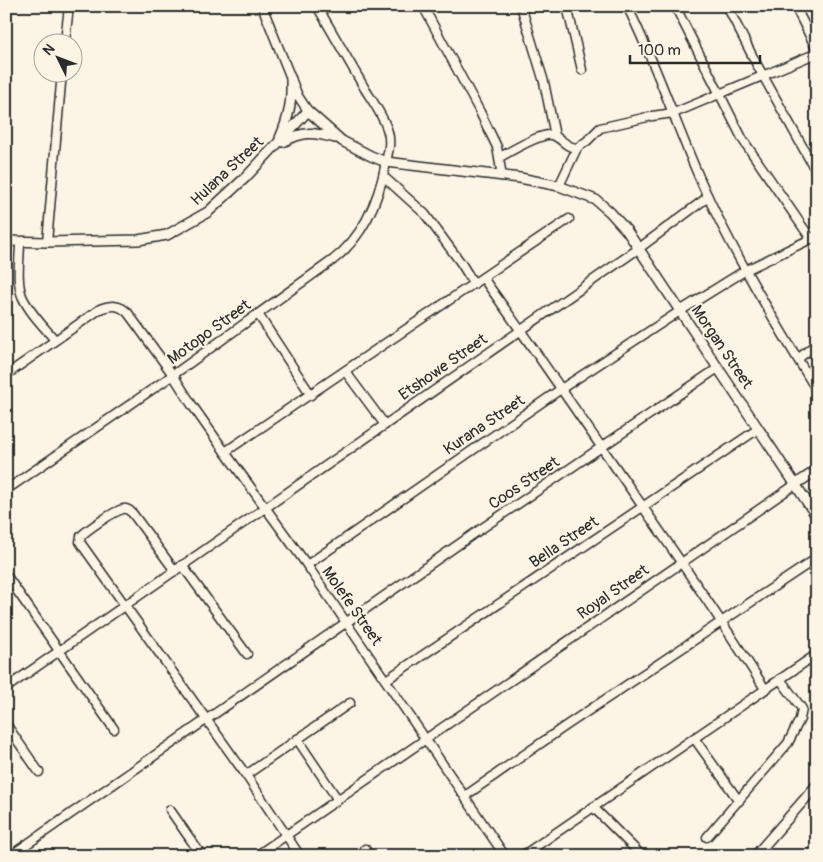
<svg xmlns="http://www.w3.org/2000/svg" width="823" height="862" font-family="Pangolin,sans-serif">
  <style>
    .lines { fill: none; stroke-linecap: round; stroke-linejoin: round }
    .minor-casing { stroke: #2b2b2b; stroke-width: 11 }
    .tertiary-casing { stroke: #2b2b2b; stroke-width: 12 }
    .minor { stroke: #fcf5e5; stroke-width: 8 }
    .tertiary { stroke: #fcf5e5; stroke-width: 9 }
    .labels { text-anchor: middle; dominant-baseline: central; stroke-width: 4; stroke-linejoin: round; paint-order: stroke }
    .street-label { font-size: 16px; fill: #2b2b2b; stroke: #fcf5e5 }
  </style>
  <rect width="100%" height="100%" fill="#fcf5e5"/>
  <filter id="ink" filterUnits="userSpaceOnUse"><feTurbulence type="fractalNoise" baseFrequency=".02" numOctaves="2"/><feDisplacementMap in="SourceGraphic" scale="10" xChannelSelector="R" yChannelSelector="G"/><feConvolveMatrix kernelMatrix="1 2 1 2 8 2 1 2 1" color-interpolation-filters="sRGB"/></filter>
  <g filter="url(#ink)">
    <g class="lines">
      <g class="minor-casing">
        <g id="minor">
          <polyline points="262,6 298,96 308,111"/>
          <polyline points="423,6 480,112 497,147 502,176"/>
          <polyline points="521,6 544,82 555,136"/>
          <polyline points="567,6 582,70"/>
          <path d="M 627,6 C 659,69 679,136 709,199 C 740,265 779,328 817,391"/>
          <polyline points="675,6 743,140 811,239"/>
          <polyline points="727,6 756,63 817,173"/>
          <polyline points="795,6 817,50"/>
          <polyline points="65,42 69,6"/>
          <path d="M 500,157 C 511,151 541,133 552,135 C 562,138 566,148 577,148"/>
          <polyline points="384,177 425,214 461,263 474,284"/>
          <polyline points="559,186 577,148 587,141 600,128 652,116 674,113 817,53"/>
          <path d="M 20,242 C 20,258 16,280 22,296 C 29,312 44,327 55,340"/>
          <polyline points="47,242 62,72"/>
          <path d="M 483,278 C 523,333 561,389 600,445 C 656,526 713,606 765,689"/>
          <polyline points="258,314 311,395"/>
          <polyline points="798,359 817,343"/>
          <polyline points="345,371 385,425"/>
          <path d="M 6,375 L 100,309 C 111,305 119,304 128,313 L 173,375 L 192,405 L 225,452 L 307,565 L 505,856"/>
          <polyline points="225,452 569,219"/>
          <path d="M 6,490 L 173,375 L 333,260 C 364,236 379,200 386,162 C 388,152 391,143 388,132 C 384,117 373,102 365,89 C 349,61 333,34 317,6"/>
          <polyline points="182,565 247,654"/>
          <polyline points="307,565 561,389 680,311 746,270 817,236"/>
          <path d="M 175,571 L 133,514 C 130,511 127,508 123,509 C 114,511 87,530 81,536 L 80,542 L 82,545 L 246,775 L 300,856"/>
          <polyline points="6,575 114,729"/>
          <polyline points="386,680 758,429"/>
          <polyline points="6,688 638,249 708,197"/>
          <polyline points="6,724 39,772"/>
          <polyline points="694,738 739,801"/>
          <polyline points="297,739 338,800"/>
          <polyline points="246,775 350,703"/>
          <polyline points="465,796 564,727 817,558"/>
          <polyline points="593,807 642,856"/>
          <polyline points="170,810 202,856"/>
          <polyline points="707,837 788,743 800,719 802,709 800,706 780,679"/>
          <polyline points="365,849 370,856"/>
          <polyline points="10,856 475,533 718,368"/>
          <polyline points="256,856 796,484"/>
          <polyline points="522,856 817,654"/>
        </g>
      </g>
      <g class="tertiary-casing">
        <g id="tertiary">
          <path d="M 280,138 C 289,117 292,102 291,79"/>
          <path d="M 283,142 C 303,131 312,132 335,138"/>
          <polyline points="6,241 47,242 138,240 167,235 208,212 246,177 308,111 342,141 371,156 386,162 520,178 559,186 596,200 610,212 627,231 817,517"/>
          <polyline points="796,484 817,470"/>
          <polyline points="755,856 817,785"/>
        </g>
      </g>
      <use href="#minor" class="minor"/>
      <use href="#tertiary" class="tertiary"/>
    </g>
  </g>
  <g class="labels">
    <g class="street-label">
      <text transform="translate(227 171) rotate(-43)">Hulana Street</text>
      <text transform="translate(209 332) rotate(-36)">Motopo Street</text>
      <text transform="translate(722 347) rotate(56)">Morgan Street</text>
      <text transform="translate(443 367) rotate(-35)">Etshowe Street</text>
      <text transform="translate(484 425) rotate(-34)">Kurana Street</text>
      <text transform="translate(524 483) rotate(-34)">Coos Street</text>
      <text transform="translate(564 542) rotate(-34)">Bella Street</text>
      <text transform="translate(613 592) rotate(-35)">Royal Street</text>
      <text transform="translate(352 606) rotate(55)">Molefe Street</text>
    </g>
  </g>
  <rect width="823" height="862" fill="none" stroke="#fcf5e5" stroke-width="25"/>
  <rect x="12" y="12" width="798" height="837" fill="none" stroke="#2b2b2b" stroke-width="2" filter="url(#ink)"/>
  <g transform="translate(58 58) rotate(312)"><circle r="24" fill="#fcf5e5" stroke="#a8a49b"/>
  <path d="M0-4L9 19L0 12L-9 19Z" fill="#2b2b2b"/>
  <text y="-8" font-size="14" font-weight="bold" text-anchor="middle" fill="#2b2b2b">N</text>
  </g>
  <path d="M630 55v8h130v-8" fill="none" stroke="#2b2b2b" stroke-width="2.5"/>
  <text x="638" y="55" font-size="15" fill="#2b2b2b" stroke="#fcf5e5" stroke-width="4" paint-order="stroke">100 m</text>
</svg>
